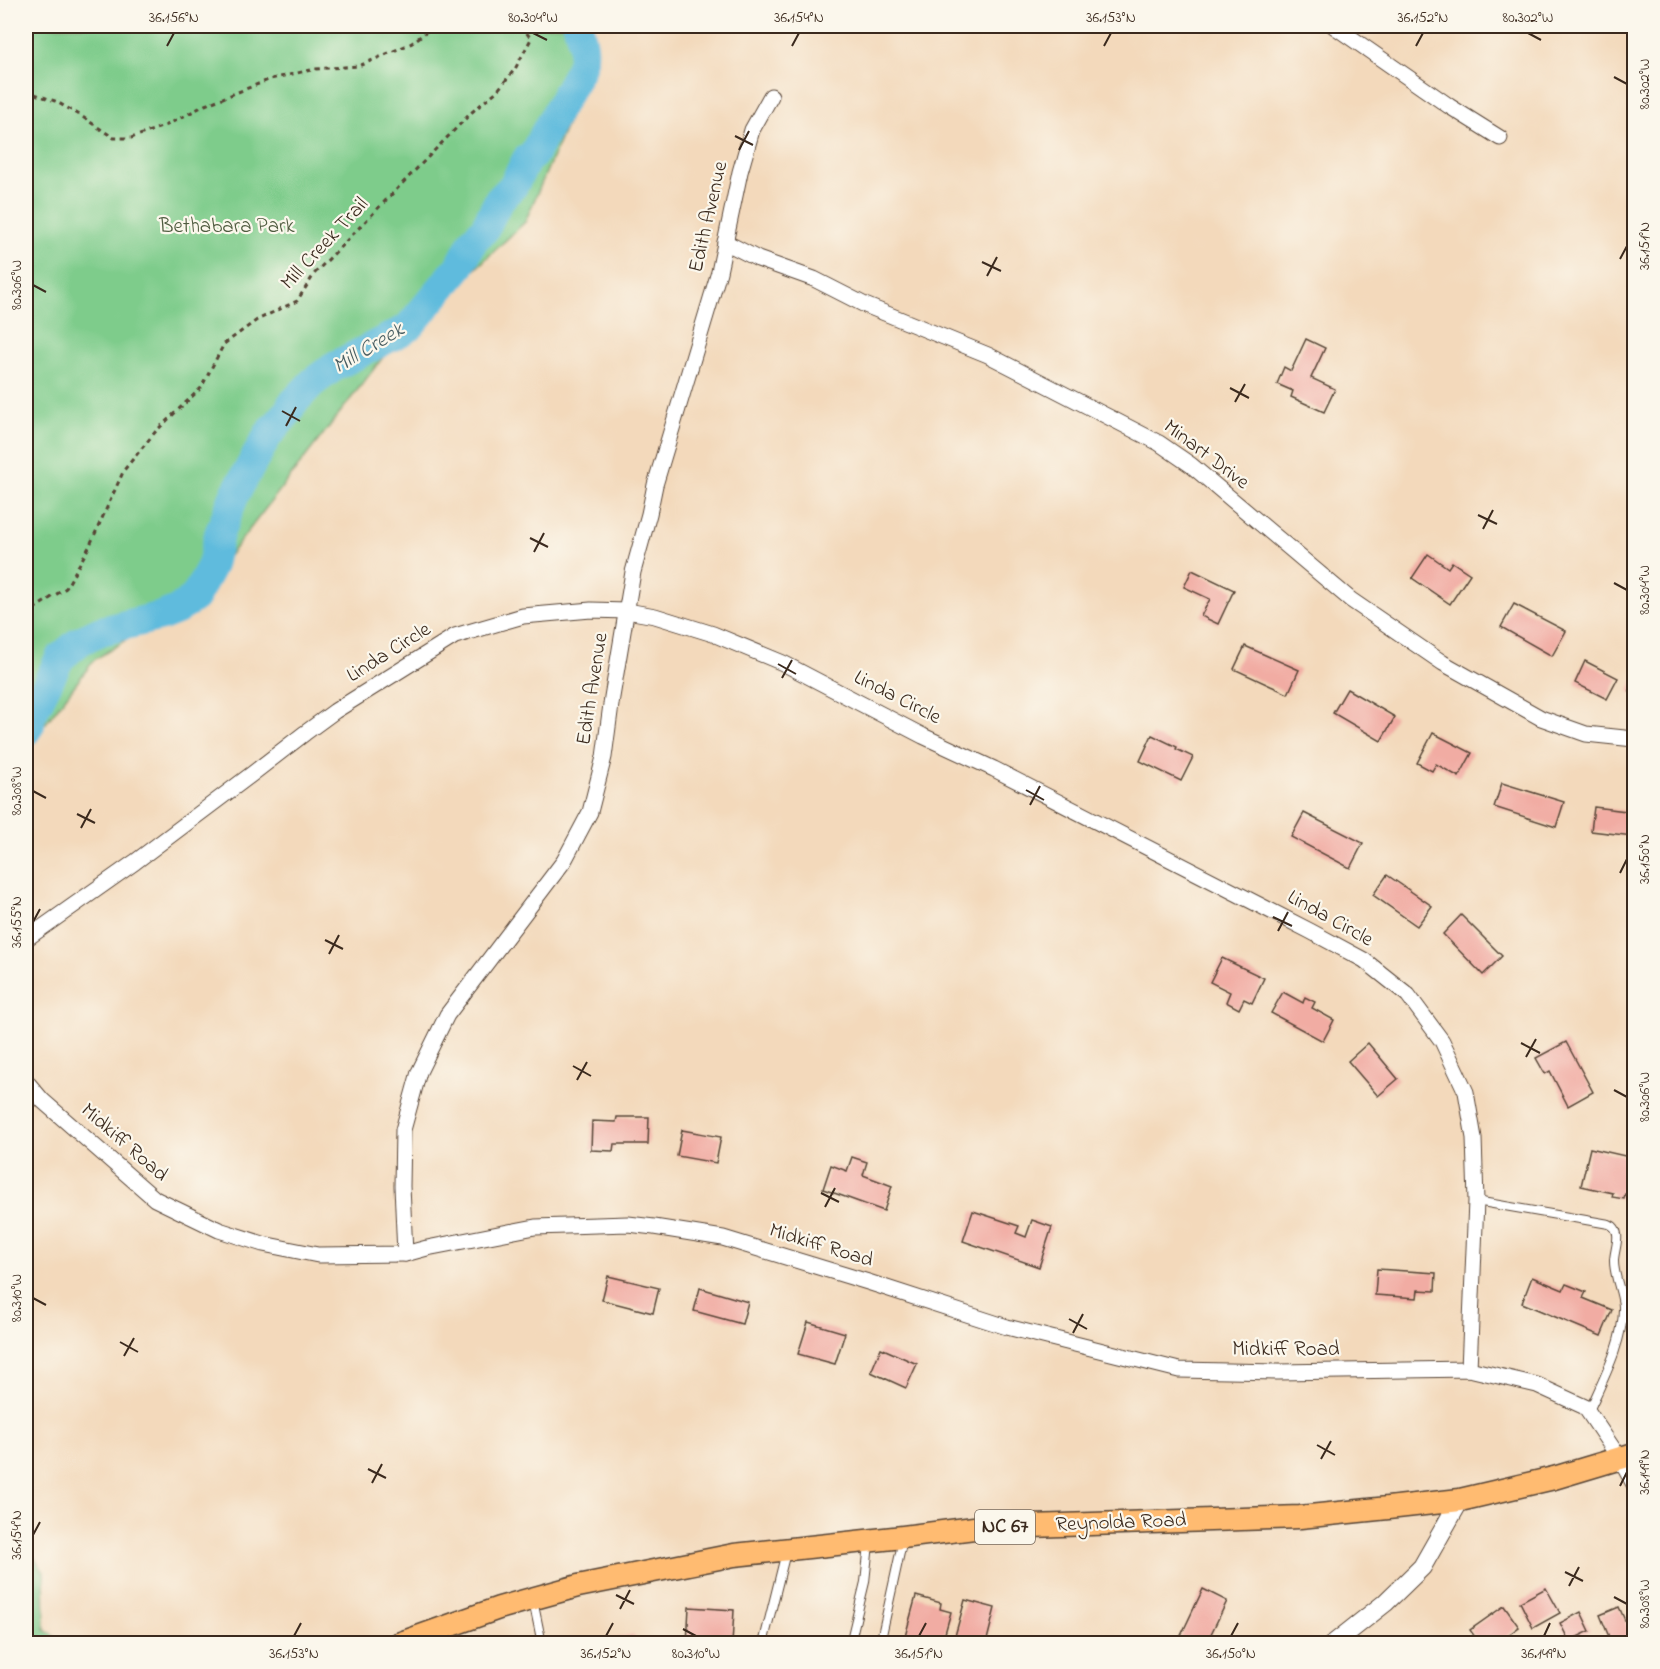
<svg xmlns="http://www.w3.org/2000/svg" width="1660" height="1669" font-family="'Indie Flower',sans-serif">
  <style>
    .green { fill: #7ecc8b; stroke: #5c7b54; stroke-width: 1.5 }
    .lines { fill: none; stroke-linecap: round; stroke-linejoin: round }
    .river { stroke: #5fbbdd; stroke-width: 30 }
    .building { fill: #f1aca3 }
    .service-casing { stroke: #574436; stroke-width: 10 }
    .minor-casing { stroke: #574436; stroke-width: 17 }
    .tertiary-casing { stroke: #574436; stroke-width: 20 }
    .primary-casing { stroke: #574436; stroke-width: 25 }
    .path { stroke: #574436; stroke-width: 3; stroke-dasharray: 4.5 4.5; stroke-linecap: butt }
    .service { stroke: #fff; stroke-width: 8 }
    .minor { stroke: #fff; stroke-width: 15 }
    .tertiary { stroke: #fff; stroke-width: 18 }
    .primary { stroke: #ffbb71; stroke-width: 22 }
    .ticks { fill: none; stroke: #3b2a1e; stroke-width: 2 }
    .labels { text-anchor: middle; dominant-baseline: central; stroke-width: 4.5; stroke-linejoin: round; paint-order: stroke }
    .shield { fill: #fbf7ec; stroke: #75685c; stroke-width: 1.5 }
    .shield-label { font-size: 20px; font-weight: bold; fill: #3b2a1e }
    .street-label { font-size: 21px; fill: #3b2a1e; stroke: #fbf7ec }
    .park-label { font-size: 21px; fill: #4f5b3f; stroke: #fbf7ec }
    .water-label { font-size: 22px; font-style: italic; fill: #485d61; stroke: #fbf7ec }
    .neatline { fill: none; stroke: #3b2a1e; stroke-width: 2 }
    .ticks-label { font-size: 15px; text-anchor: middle; fill: #3b2a1e }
  </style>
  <rect width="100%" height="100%" fill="#fbf7ec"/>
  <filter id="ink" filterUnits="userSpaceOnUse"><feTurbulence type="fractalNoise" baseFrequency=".0167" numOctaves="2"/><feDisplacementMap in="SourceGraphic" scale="12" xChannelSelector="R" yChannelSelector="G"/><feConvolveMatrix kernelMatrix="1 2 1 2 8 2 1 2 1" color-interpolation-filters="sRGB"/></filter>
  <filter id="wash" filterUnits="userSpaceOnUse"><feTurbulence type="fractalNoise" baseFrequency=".008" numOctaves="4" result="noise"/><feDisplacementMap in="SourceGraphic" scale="24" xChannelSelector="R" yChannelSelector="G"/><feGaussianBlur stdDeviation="1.35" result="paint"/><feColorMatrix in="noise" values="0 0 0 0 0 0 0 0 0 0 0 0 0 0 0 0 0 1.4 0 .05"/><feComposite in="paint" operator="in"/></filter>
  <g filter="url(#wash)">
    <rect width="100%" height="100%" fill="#f3d9bb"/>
    <g class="green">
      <polygon points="26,26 576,26 590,69 525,222 387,352 200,593 94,660 26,749"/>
      <polygon points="26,1546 44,1572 45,1630 63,1643 26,1643"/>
    </g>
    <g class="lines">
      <path class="river" d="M 26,731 L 30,725 L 30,718 L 60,658 L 80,641 L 101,631 L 162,616 L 177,610 L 195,597 L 212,565 L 219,534 L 235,494 L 268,435 L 289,411 L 291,405 L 313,382 L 335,366 L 408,328 L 460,266 L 474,239 L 484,230 L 499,200 L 513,186 L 527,159 L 533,155 L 580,69 C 586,54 583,41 578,26"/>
    </g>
    <g id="blocks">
      <g class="building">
        <polygon points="1306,339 1325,348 1311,378 1335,389 1324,412 1291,397 1293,391 1277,384 1284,367 1291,371"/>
        <polygon points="1428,554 1448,568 1452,562 1470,574 1450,604 1412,578"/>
        <polygon points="1192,570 1234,590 1218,624 1201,616 1210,599 1184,587"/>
        <polygon points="1514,604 1566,631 1552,656 1501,627"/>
        <polygon points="1245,646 1299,670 1288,694 1234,669"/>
        <polygon points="1585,661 1618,678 1607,699 1575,683"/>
        <polygon points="1634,679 1634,694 1629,691"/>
        <polygon points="1347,689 1395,717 1381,741 1333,713"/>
        <polygon points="1433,733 1472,753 1459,777 1436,764 1432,771 1417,763"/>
        <polygon points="1152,735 1177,747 1176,749 1193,757 1181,781 1140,761"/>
        <polygon points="1502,783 1564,802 1556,827 1494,807"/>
        <polygon points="1594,807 1634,812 1633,836 1591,831"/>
        <polygon points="1304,813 1363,843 1350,868 1291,837"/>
        <polygon points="1387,875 1432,906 1417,926 1373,895"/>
        <polygon points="1461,915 1502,956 1483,975 1443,934"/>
        <polygon points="1222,958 1264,978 1252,1003 1244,999 1239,1009 1226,1002 1230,992 1210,982"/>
        <polygon points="1283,992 1303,1003 1305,997 1315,1002 1312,1008 1334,1020 1323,1041 1271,1013"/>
        <polygon points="1566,1042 1593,1092 1568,1106 1550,1071 1545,1074 1536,1058"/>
        <polygon points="1368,1043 1398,1079 1378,1096 1348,1061"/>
        <polygon points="617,1117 649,1117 648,1144 614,1144 613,1151 591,1150 592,1121 616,1122"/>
        <polygon points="682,1130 721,1137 716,1163 677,1156"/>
        <polygon points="1590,1148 1634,1158 1634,1196 1625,1194 1624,1199 1612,1197 1613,1193 1581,1186"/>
        <polygon points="852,1157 867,1162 863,1175 892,1186 884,1211 823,1189 831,1165 847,1171"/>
        <polygon points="973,1211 1019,1226 1016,1233 1026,1237 1032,1220 1052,1227 1039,1267 963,1241"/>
        <polygon points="1377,1269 1436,1273 1435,1291 1418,1290 1417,1298 1375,1295"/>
        <polygon points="608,1276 659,1288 653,1313 602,1300"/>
        <polygon points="1532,1277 1563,1290 1566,1284 1586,1292 1583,1298 1612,1310 1601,1336 1522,1303"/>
        <polygon points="700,1288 748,1302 742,1324 694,1311"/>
        <polygon points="1634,1311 1634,1325 1628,1314"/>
        <polygon points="808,1322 845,1333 835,1364 798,1354"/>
        <polygon points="881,1348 917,1364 906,1388 871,1372"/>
        <polygon points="1546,1588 1560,1613 1533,1628 1520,1602"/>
        <polygon points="1203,1589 1227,1601 1206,1644 1177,1644"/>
        <polygon points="916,1596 941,1603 940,1609 951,1612 942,1644 903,1644"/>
        <polygon points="965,1600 995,1608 986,1644 980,1644 955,1636"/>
        <polygon points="1504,1606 1519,1627 1496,1644 1480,1644 1470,1630"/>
        <polygon points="689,1607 734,1610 732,1644 687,1644"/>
        <polygon points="1619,1607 1632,1636 1615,1644 1612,1644 1600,1615"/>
        <polygon points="1581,1612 1590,1631 1569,1641 1560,1623"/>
        <polygon points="634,1635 636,1644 597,1644 597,1642"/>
      </g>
    </g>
  </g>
  <g filter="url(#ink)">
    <use href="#blocks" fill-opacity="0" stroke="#574436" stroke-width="1.5"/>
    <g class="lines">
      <g class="service-casing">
        <g id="service">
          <path d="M 1476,1201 L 1609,1224 C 1624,1230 1614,1249 1614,1261 C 1614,1277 1622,1291 1623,1306 C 1624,1341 1603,1380 1589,1411"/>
          <polyline points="533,1600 542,1644"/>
          <polyline points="763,1644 786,1552"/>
          <polyline points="850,1644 865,1582 869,1544"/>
          <polyline points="880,1644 903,1539"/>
        </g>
      </g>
      <g class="minor-casing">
        <g id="minor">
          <polyline points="1334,26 1449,106 1500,138"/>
          <polyline points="725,242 758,259 814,279 865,305 988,355 1159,443 1191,465 1351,600 1443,663 1541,718 1586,734 1634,739"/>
          <polyline points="26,939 135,862 252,774 305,733 335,711 455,636 523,616 591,610 627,611 655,616 713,634 783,663 923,736 994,769 1310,931 1364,960 1408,995 1442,1041 1466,1092 1474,1138 1476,1201 1469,1369"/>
          <polyline points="26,1081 43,1101 155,1199 219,1230 263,1244 318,1255 405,1254 427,1248 535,1227 628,1224 654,1227 723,1238 868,1282 1007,1327 1179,1370 1278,1372 1469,1369 1537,1385 1585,1407 1620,1459 1634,1484"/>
          <polyline points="405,1254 402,1186 403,1130 419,1072 447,1015 564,861 590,812 604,757 612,697 633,572 649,514 655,485 719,272 740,172 752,130 771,96"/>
        </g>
      </g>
      <g class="tertiary-casing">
        <polyline id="tertiary" points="1333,1644 1385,1603 1422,1567 1460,1500"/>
      </g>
      <g class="primary-casing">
        <polyline id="primary" points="398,1644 499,1608 578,1586 734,1555 903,1537 974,1528 1300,1517 1388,1508 1460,1500 1554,1478 1634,1454"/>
      </g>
      <g class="path">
        <polyline points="26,91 55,101 78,114 114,138 131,138 167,125 205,105 271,79 315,69 359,66 412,43 433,26"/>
        <polyline points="26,614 66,588 89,547 124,470 156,431 201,388 224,344 257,320 297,301 315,273 472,112 497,91 515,69 531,39 522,26"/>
      </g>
      <use href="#service" class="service"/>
      <use href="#minor" class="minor"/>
      <use href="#tertiary" class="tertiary"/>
      <use href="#primary" class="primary"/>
    </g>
  </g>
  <path class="ticks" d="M 533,33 L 547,40M 1528,33 L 1541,40M 167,46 L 174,33M 792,46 L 799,33M 1104,46 L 1111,33M 1416,46 L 1423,33M 1614,77 L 1627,84M 735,136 L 753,145M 739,150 L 749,131M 1620,259 L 1627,246M 982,262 L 1001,271M 987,276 L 997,257M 33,285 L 46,292M 1230,388 L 1249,398M 1235,402 L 1245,384M 282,411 L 300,421M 286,426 L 296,407M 1478,515 L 1497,524M 1483,529 L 1493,510M 530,538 L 548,547M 534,552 L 544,533M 1614,583 L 1627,590M 778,664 L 796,674M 782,678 L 792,660M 1026,790 L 1044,800M 33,791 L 46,798M 1030,805 L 1040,786M 77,814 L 95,823M 81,828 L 91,809M 1620,873 L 1627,859M 1273,917 L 1292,926M 33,922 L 40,909M 1278,931 L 1288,912M 325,940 L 343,949M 329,954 L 339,935M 1521,1043 L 1540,1053M 1526,1057 L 1536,1039M 573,1066 L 591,1076M 577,1080 L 587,1062M 1614,1090 L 1627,1097M 821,1193 L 839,1202M 825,1207 L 835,1188M 33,1298 L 46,1305M 1069,1319 L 1087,1329M 1073,1333 L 1083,1314M 120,1342 L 138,1352M 124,1356 L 134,1338M 1317,1445 L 1335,1455M 1321,1459 L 1331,1441M 368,1469 L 386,1478M 372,1483 L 382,1464M 1620,1486 L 1627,1472M 33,1535 L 40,1522M 1565,1572 L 1583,1581M 1569,1586 L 1579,1567M 616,1595 L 634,1604M 1614,1597 L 1627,1604M 620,1609 L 630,1590M 683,1629 L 696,1636M 294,1636 L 301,1623M 606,1636 L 613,1623M 919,1636 L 926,1623M 1231,1636 L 1238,1623M 1544,1636 L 1550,1623"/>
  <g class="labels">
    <rect class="shield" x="975" y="1510" width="60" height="34" rx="4.5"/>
    <g class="shield-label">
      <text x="1005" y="1527">NC 67</text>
    </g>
    <g class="street-label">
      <text transform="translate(709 217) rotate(-77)">Edith Avenue</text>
      <text transform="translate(325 244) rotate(-47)">Mill Creek Trail</text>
      <text transform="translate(1206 455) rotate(37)">Minart Drive</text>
      <text transform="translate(389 653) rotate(-32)">Linda Circle</text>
      <text transform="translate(593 689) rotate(-81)">Edith Avenue</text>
      <text transform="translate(897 698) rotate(27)">Linda Circle</text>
      <text transform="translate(1330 919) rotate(29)">Linda Circle</text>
      <text transform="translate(124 1143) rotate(41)">Midkiff Road</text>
      <text transform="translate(821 1246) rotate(17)">Midkiff Road</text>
      <text x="1286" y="1350">Midkiff Road</text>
      <text transform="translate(1121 1523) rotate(-2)">Reynolda Road</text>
    </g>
    <g class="park-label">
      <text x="227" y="227">Bethabara Park</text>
    </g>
    <g class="water-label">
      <text transform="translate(369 349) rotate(-31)">Mill Creek</text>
    </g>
  </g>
  <rect width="1660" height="1669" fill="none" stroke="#fbf7ec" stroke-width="66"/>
  <rect x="33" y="33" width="1594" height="1603" class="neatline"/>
  <g class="ticks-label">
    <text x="174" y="22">36.156°N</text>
    <text x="533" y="22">80.304°W</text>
    <text x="799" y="22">36.154°N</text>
    <text x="1111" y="22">36.153°N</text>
    <text x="1423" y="22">36.152°N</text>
    <text x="1528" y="22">80.302°W</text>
    <text transform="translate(1644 84) rotate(-90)" y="5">80.302°W</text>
    <text transform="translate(1644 246) rotate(-90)" y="5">36.151°N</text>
    <text transform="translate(16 285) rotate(-90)" y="5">80.306°W</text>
    <text transform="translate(1644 590) rotate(-90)" y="5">80.304°W</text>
    <text transform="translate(16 791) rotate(-90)" y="5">80.308°W</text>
    <text transform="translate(1644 859) rotate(-90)" y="5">36.150°N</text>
    <text transform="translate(16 922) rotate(-90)" y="5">36.155°N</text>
    <text transform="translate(1644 1097) rotate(-90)" y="5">80.306°W</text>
    <text transform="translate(16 1298) rotate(-90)" y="5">80.310°W</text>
    <text transform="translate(1644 1472) rotate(-90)" y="5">36.149°N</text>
    <text transform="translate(16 1535) rotate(-90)" y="5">36.154°N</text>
    <text transform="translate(1644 1604) rotate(-90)" y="5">80.308°W</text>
    <text x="294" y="1658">36.153°N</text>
    <text x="606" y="1658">36.152°N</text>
    <text x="696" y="1658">80.310°W</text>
    <text x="919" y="1658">36.151°N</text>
    <text x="1231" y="1658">36.150°N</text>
    <text x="1544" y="1658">36.149°N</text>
  </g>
</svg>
